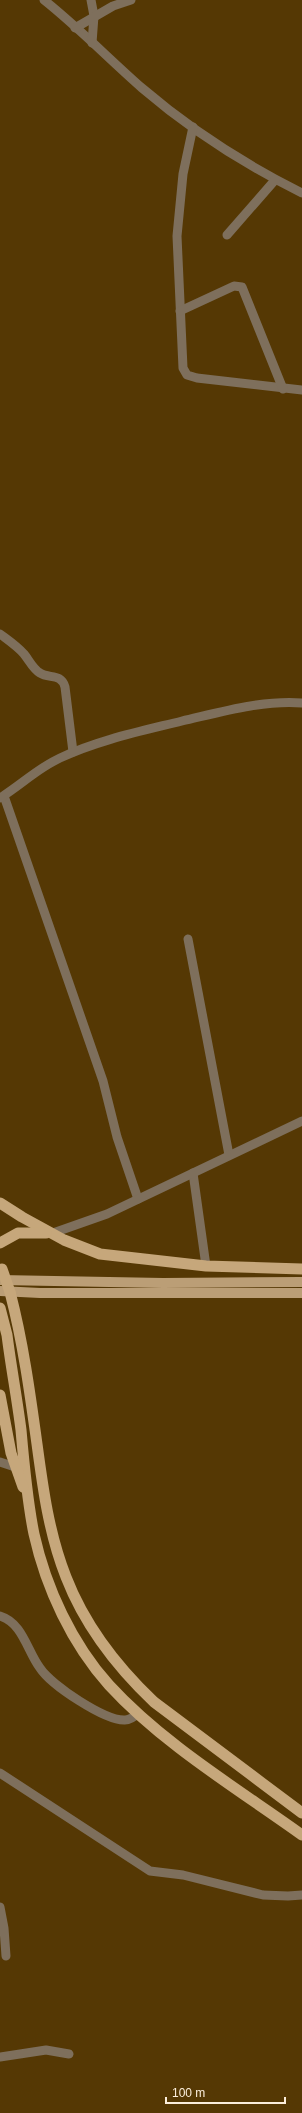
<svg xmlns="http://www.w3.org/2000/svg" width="302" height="2113" font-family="Arial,sans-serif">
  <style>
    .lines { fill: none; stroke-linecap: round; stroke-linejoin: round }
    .minor { stroke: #7e6f5c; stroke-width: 9 }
    .primary { stroke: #bb9e76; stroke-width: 10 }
    .trunk { stroke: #c6a77b; stroke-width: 11 }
    .trunk-bridge { stroke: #c6a77b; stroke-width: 11 }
  </style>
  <rect width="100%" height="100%" fill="#553804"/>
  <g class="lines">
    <g class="minor">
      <path d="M 44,0 C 78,27 109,59 142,88 C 191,130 244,164 302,193"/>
      <polyline points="91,0 94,16 92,43"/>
      <polyline points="75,28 113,6 131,0"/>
      <polyline points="193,127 183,174 177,236 183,368 187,375 197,378 302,390"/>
      <polyline points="227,235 275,180"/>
      <polyline points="180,311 234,286 242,287 283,389"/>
      <path d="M 0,634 C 8,640 17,646 24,654 C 29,660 33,669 40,673 C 49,679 61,673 65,687 L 73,752"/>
      <polyline points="4,796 103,1081 117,1137 138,1199"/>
      <path d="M 0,798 C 21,785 38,768 60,758 C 98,740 142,731 182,721 C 221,712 262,700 302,703"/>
      <polyline points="188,939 229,1155"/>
      <polyline points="193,1173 206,1266"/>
      <polyline points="53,1233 107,1214 302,1121"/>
      <polyline points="0,1462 15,1467"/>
      <path d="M 0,1616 C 23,1623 27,1651 40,1668 C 51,1685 105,1721 125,1720 C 130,1720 134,1717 138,1713"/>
      <polyline points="0,1773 150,1871 183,1875 263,1895 288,1896 302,1895"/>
      <polyline points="0,1907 4,1928 6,1956"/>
      <polyline points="0,2057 46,2050 69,2054"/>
    </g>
    <g class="primary">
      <polyline points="0,1280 163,1283 302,1282"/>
      <polyline points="0,1291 40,1293 302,1293"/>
    </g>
    <g class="trunk">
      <polyline points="0,1203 22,1217 64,1240 100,1254 206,1266 302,1269"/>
      <polyline points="0,1243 18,1233 46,1233"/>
      <path d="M 10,1292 C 23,1342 30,1393 37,1444 C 43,1489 49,1534 66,1577 C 85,1626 116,1666 154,1702 L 302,1813"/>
      <path d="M 0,1308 L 7,1335 C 11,1367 17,1398 21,1430 C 24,1465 27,1500 34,1534 C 46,1588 72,1644 109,1685 C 163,1744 238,1789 302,1835"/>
      <polyline points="0,1395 11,1453 23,1487"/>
    </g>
    <polyline class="trunk-bridge" points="2,1269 10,1292"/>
  </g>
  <path d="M166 2097v6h119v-6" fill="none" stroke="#fceedb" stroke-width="2"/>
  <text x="172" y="2097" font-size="12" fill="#fceedb" stroke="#553804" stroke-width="3" paint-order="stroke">100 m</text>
</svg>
